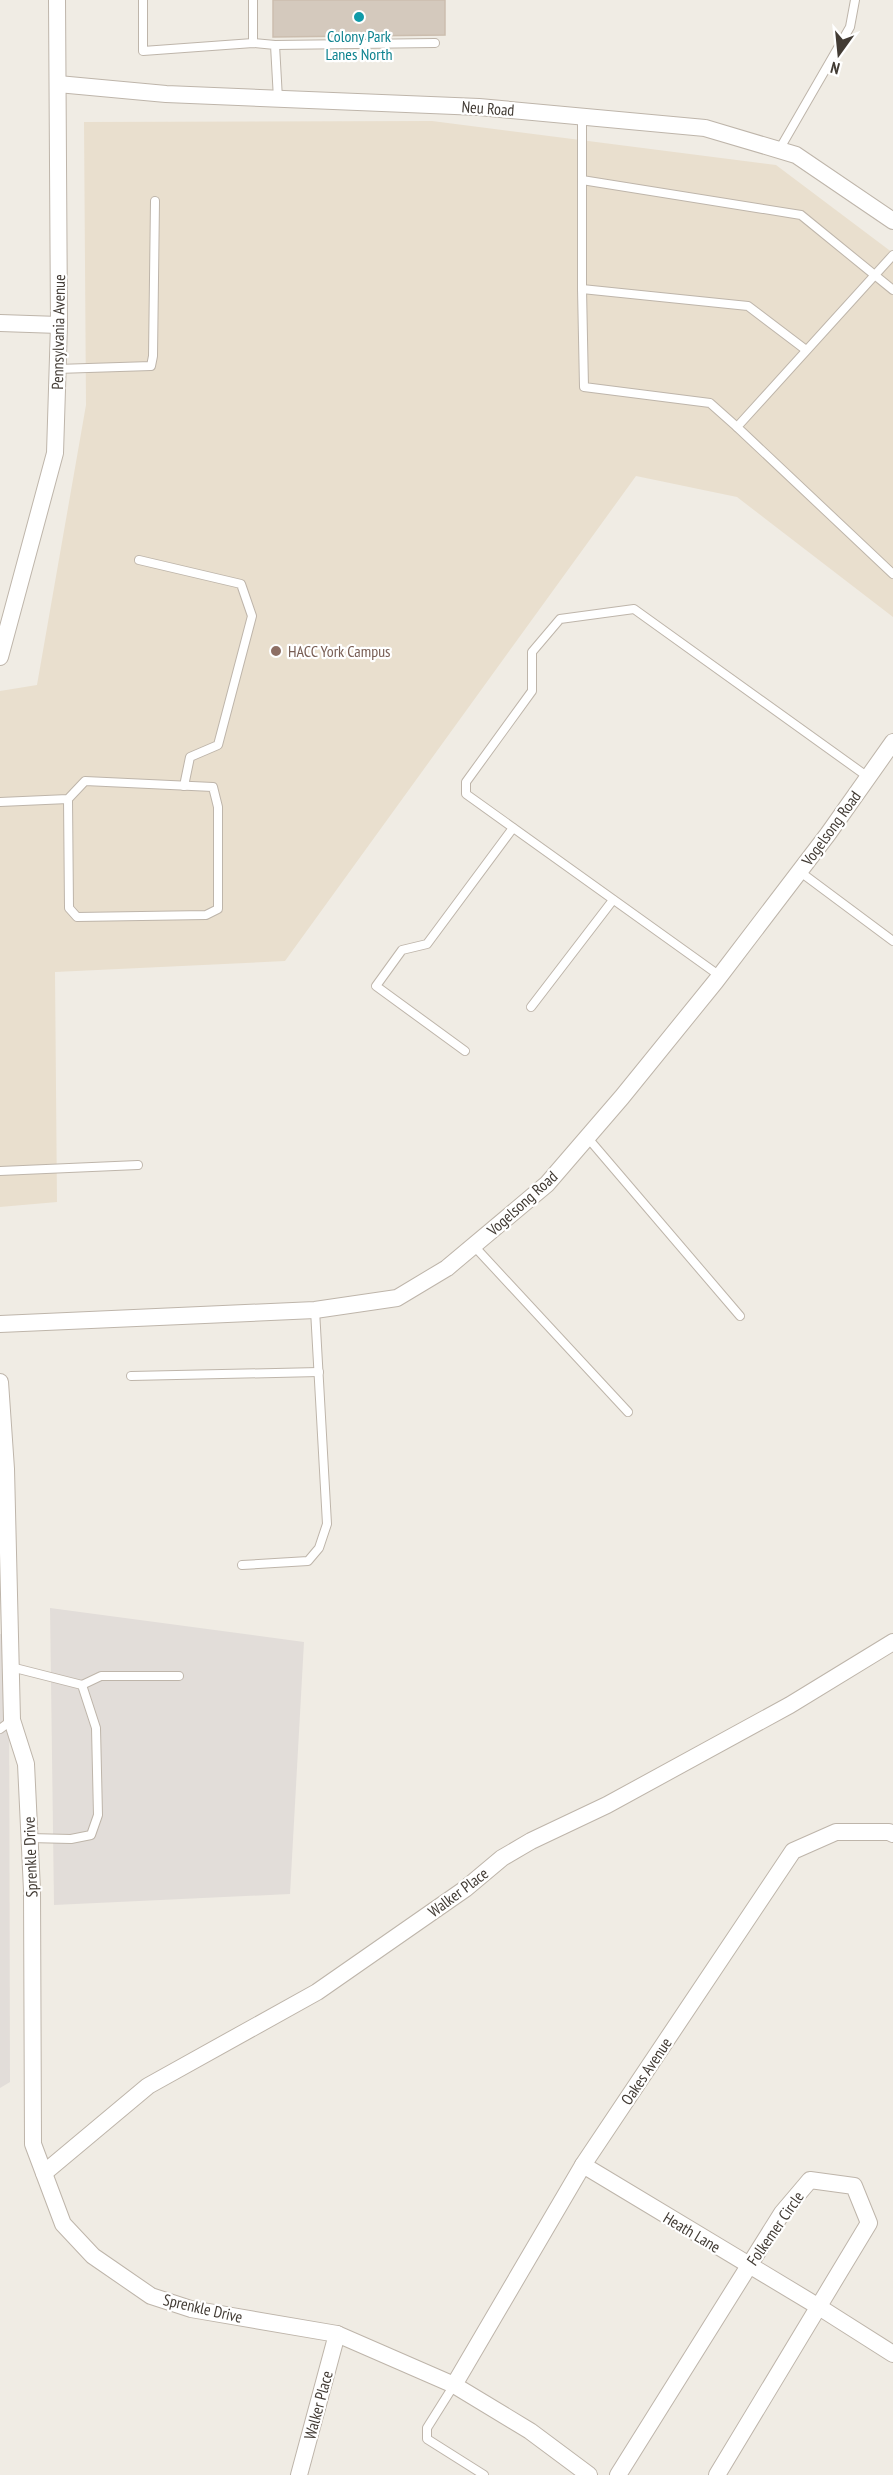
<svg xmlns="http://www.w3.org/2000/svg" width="893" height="2475" font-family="'PT Sans Narrow',sans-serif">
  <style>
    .industrial { fill: #e2ddd9 }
    .education { fill: #e9dfce }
    .building { fill: #d4c9bd; stroke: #cbbdae; stroke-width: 1.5 }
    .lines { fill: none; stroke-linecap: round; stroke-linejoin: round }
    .lane-casing { stroke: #beb5aa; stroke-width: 10 }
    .street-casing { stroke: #beb5aa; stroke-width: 18 }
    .lane { stroke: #fff; stroke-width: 8 }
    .street { stroke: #fff; stroke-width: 16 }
    .culture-dot { fill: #0f9aa8; stroke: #fff; stroke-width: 2 }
    .education-dot { fill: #8d6e63; stroke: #fff; stroke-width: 2 }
    .labels { text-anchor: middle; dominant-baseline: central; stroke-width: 4.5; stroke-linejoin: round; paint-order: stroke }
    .culture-label { font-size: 16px; fill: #0d838f; stroke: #fff }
    .street-label { font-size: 16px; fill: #423b34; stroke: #fff }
    .education-label { font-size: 16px; fill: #785e54; stroke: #fff; text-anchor: start }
  </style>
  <rect width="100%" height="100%" fill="#f0ece4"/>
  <g class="industrial">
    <polygon points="50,1608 304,1642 290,1894 54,1905"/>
    <polygon points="0,1634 9,1634 10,2082 0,2088"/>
  </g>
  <polygon class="education" points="432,121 776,165 893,253 893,617 737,497 636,476 285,961 55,972 57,1202 0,1207 0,691 37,685 86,405 84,122"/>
  <polygon class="building" points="273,0 445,0 445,35 273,37"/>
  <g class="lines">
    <g class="lane-casing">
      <g id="lane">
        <polyline points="143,0 143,51 253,43 275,45 278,99"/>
        <polyline points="253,0 253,43"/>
        <polyline points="275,45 435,43"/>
        <polyline points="582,117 582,289 584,387 710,403 737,427"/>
        <polyline points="779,150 850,27 855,0"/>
        <polyline points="582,180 801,215 893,290"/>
        <polyline points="893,255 737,427 893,574"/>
        <polyline points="582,289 748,306 806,350"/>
        <polyline points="57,369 151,366 153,356 155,201"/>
        <polyline points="139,560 241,584 252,616 218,745 190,757 184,786"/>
        <polyline points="0,802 68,799 85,781 213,787 218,807 218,909 206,915 77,917 69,908 68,799"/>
        <polyline points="799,871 893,941"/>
        <polyline points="720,976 466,794 466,782 532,691 532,652 560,619 634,609 868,777"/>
        <polyline points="531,1007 613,900"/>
        <polyline points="465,1051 376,986 402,950 427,944 513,828"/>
        <polyline points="587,1137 740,1316"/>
        <polyline points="0,1171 138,1165"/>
        <polyline points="474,1246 628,1412"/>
        <polyline points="131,1376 319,1372"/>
        <polyline points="242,1565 308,1561 319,1548 327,1524 315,1310"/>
        <polyline points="11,1667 82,1685 96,1728 98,1815 91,1835 71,1839 29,1838"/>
        <polyline points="82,1685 101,1676 179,1676"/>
        <polyline points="0,1729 12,1720"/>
        <polyline points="454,2385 427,2428 427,2439 484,2475"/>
      </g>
    </g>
    <g class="street-casing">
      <g id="street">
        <polyline points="58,84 166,94 479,107 705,128 796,155 893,221"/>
        <polyline points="0,323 59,325"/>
        <polyline points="0,657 55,453 59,325 57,0"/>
        <polyline points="0,1324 315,1310 397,1298 447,1268 547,1184 622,1097 716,981 828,834 893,742"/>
        <polyline points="0,1382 6,1469 12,1720 26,1764 32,1890 33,2144 63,2224 93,2256 151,2296 191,2309 337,2334 454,2385 530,2431 589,2475"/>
        <polyline points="583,2165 819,2307 893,2354"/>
        <polyline points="44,2173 148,2086 317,1992 465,1889 502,1858 531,1841 607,1805 790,1705 893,1642"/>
        <polyline points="454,2385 583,2165 793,1851 836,1832 889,1832 893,1834"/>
        <polyline points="299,2475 337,2334"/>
        <polyline points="618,2475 782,2213 810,2180 854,2186 869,2223 717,2475"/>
      </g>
    </g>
    <use href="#lane" class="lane"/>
    <use href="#street" class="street"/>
  </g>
  <circle class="culture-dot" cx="359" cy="17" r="6"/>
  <circle class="education-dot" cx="276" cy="651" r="6"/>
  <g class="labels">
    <g class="culture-label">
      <text x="359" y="36">Colony Park<tspan x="359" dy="18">Lanes North</tspan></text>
    </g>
    <g class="street-label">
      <text transform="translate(488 108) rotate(4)">Neu Road</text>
      <text transform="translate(58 332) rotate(-89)">Pennsylvania Avenue</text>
      <text transform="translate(831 828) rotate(-54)">Vogelsong Road</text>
      <text transform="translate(522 1203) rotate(-42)">Vogelsong Road</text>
      <text transform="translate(30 1857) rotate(-92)">Sprenkle Drive</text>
      <text transform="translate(458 1892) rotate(-37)">Walker Place</text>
      <text transform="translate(646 2071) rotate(-56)">Oakes Avenue</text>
      <text transform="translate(775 2228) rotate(-55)">Folkemer Circle</text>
      <text transform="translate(692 2232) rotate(31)">Heath Lane</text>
      <text transform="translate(203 2308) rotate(13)">Sprenkle Drive</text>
      <text transform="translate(318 2405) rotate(-75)">Walker Place</text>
    </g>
    <g class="education-label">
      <text x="288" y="651">HACC York Campus</text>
    </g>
  </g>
  <g transform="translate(839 54) rotate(195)" stroke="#ffffff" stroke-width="4.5" paint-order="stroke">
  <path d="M0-4.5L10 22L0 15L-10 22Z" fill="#423b34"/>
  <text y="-9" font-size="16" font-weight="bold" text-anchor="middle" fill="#423b34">N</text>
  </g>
</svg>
